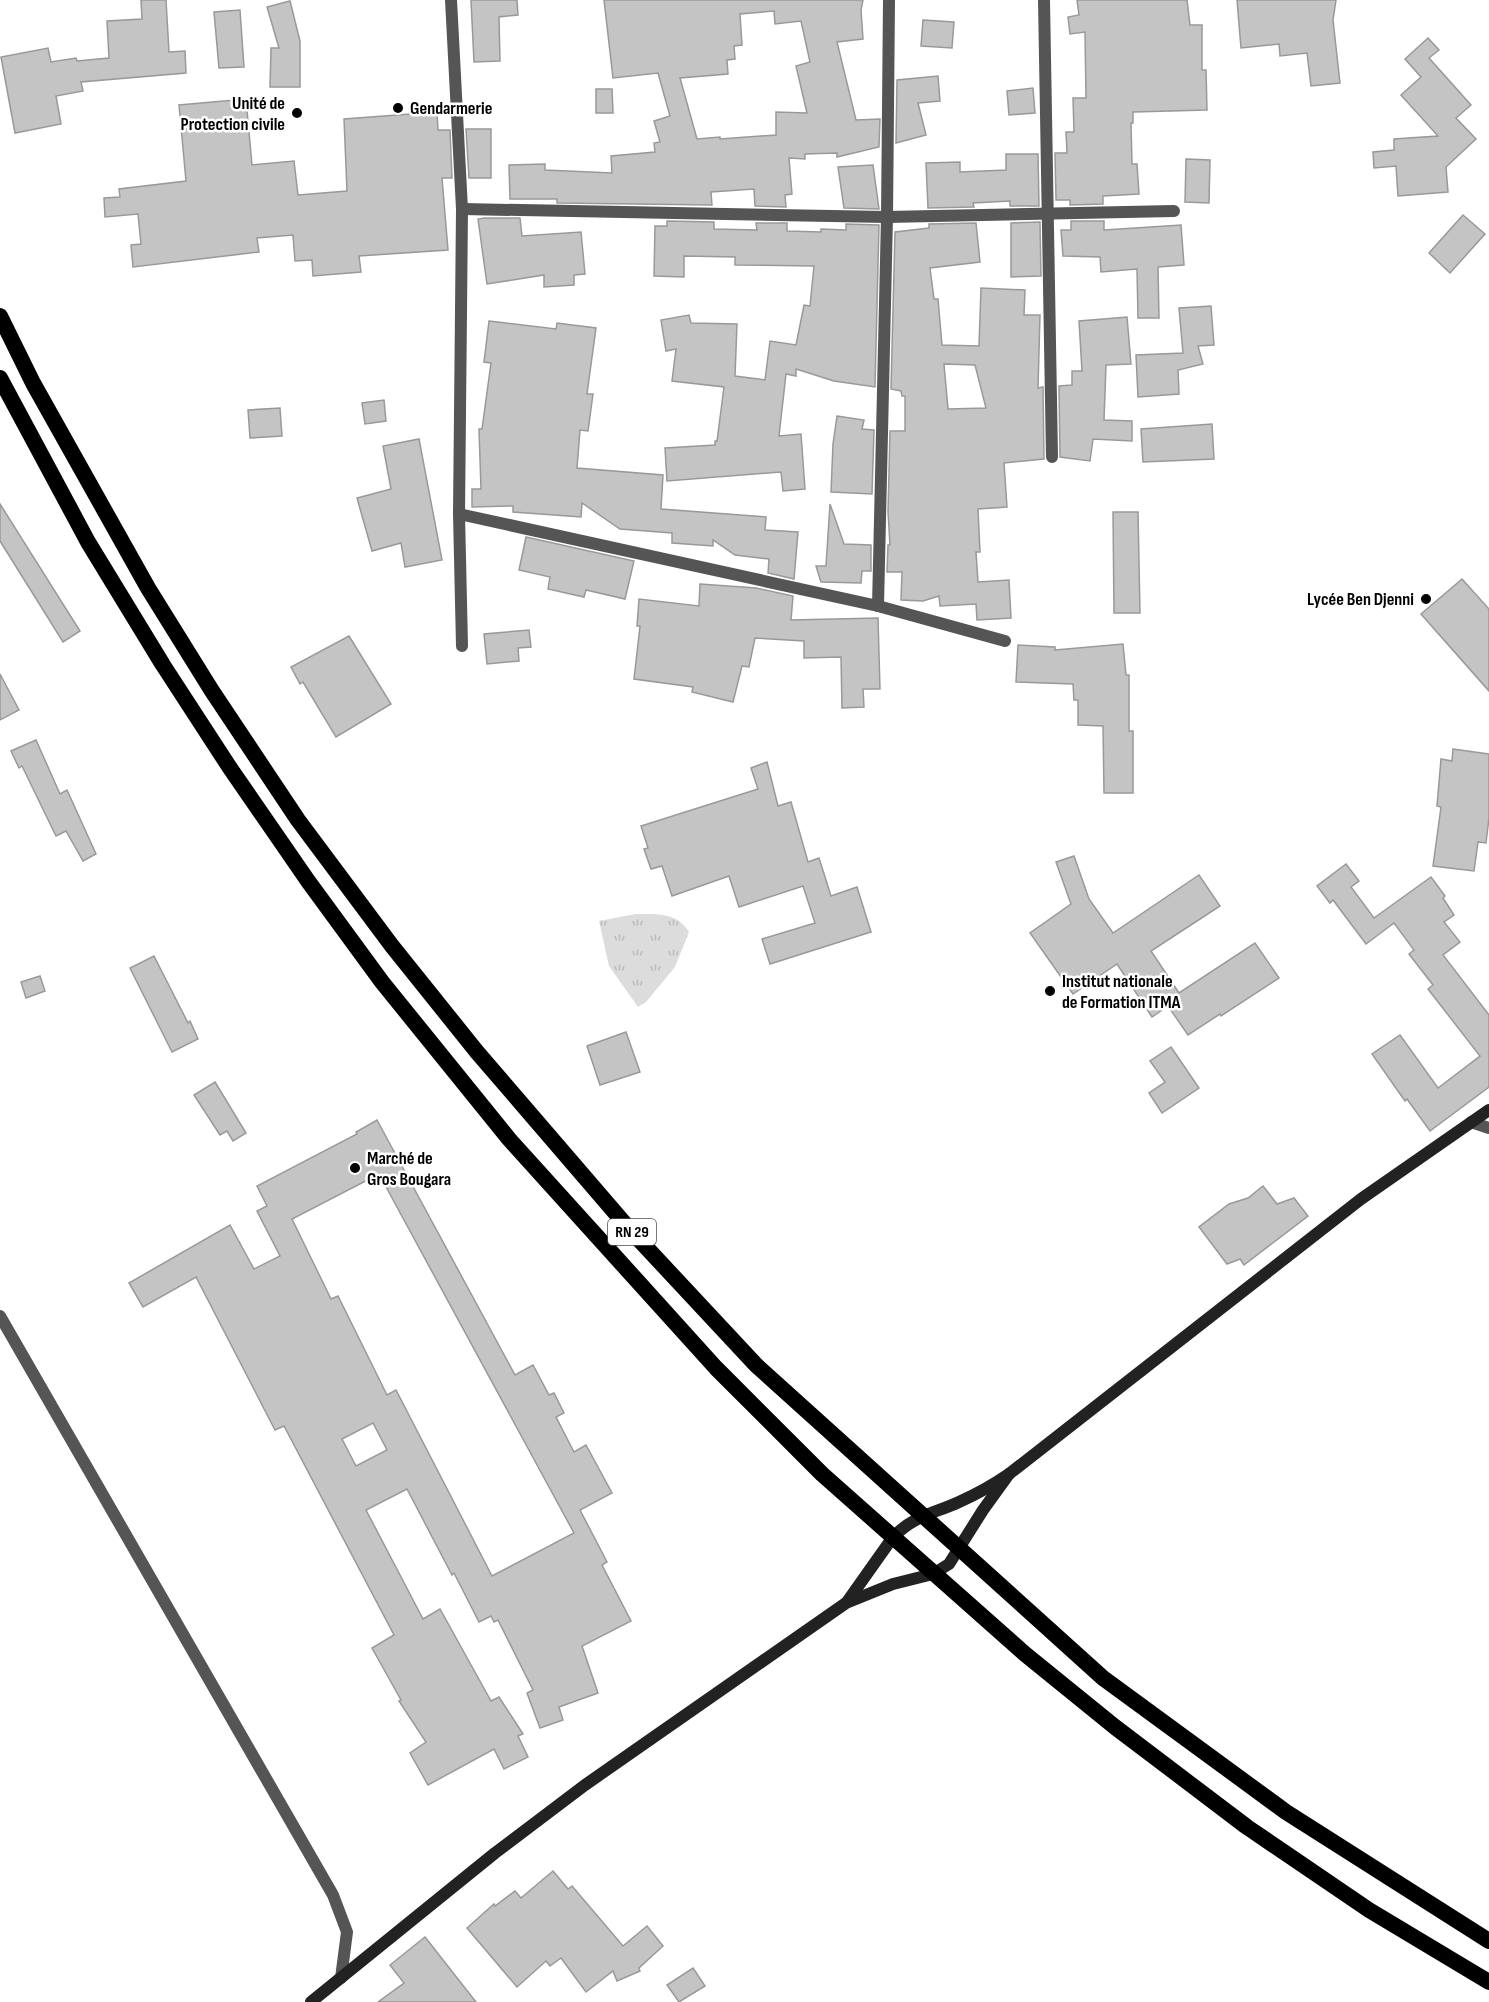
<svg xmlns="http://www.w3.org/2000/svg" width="1489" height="2002" font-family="'Sofia Sans Condensed',sans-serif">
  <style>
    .grass { fill: url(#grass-tufts) }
    .building { fill: #c4c4c4; stroke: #999; stroke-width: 1.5; fill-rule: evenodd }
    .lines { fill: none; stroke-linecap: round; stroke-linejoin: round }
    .minor { stroke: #555; stroke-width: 12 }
    .secondary { stroke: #222; stroke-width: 12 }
    .trunk { stroke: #000; stroke-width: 16 }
    .poi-dot { fill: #000; stroke: #fff; stroke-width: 2 }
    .labels { text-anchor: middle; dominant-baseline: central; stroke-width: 5; stroke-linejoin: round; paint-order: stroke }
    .shield { fill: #fff; stroke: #4c4c4c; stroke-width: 1.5 }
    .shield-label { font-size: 16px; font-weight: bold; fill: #000 }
    .poi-label { font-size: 18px; font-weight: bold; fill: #000; stroke: #fff; text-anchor: start }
  </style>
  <defs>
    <pattern id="grass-tufts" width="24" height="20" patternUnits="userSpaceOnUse" patternTransform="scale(1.5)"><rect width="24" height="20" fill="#dcdcdc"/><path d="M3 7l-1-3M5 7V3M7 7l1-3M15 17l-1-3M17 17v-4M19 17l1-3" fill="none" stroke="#bbb"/></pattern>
  </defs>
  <rect width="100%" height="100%" fill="#fff"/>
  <path class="grass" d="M 636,914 C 656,914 677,912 689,932 L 675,967 L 646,1002 L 638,1007 L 609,966 L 599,921 Z"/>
  <g class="building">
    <polygon points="141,0 166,0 169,52 185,51 186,73 81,82 83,91 56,96 61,124 15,133 1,57 48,48 51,62 76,58 77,61 109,58 107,21 142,19"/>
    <polygon points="471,0 517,0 518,15 499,17 500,61 474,62"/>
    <path d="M 604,0 L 863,0 L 861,10 L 863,39 L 837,42 L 856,120 L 880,119 L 879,147 L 837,157 L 837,153 L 805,154 L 805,159 L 789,158 L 792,194 L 785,195 L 786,207 L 755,206 L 754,189 L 711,192 L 712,205 L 557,203 L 557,199 L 510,199 L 509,165 L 545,164 L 545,170 L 612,173 L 611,156 L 655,152 L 654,143 L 660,142 L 654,121 L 670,116 L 658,73 L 613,78 ZM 774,11 L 775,24 L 801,21 L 810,62 L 796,66 L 807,113 L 776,112 L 776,135 L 720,139 L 720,137 L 697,139 L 680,78 L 728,74 L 727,60 L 735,59 L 734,46 L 742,45 L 740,14 Z"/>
    <polygon points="1077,0 1187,0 1190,25 1202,25 1202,70 1206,70 1207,110 1133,112 1133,123 1131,123 1132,164 1137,164 1139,194 1103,196 1103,204 1070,205 1070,200 1056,200 1055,153 1067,153 1066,132 1074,132 1073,98 1086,98 1085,32 1070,34 1068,17 1079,15"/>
    <polygon points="1237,0 1336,0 1333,20 1340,83 1311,86 1307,53 1280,56 1279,44 1241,48"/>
    <polygon points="290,1 300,41 300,87 270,87 271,48 279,48 267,7"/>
    <polygon points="240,10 244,67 219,68 214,12"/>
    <polygon points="923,20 954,22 952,48 921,46"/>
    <polygon points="1428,38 1439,50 1429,58 1471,105 1456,118 1476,139 1446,167 1448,192 1398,196 1396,166 1374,168 1373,152 1394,150 1394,139 1438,136 1401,95 1421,77 1405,59"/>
    <polygon points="938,76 940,101 918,103 926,135 896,143 897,80"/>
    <polygon points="1033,88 1035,113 1009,115 1007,91"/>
    <polygon points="596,89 612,89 613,113 596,113"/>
    <polygon points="246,99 252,165 294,161 298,195 347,191 344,119 437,112 438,130 450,130 452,178 442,178 448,250 359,256 361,272 313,276 312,260 295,261 293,235 257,238 259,252 133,267 131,245 141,244 138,214 105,217 104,198 120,197 119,189 186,181 179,105"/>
    <polygon points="466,129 491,129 491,178 469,178"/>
    <polygon points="1006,154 1038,154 1039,206 1010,206 1010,201 973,203 974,207 928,208 926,163 960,162 960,172 1006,170"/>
    <polygon points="1186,159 1210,160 1209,203 1185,202"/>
    <polygon points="873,165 879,209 844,208 838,167"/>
    <polygon points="1463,215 1485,234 1450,273 1429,253"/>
    <polygon points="484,218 520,218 522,236 581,232 585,274 574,275 574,285 544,287 544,275 487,284 478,219"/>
    <polygon points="667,221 714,222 714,229 757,230 756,223 787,223 787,231 821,232 821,229 846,230 846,224 879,225 875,387 834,381 796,369 796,376 786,374 779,436 801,434 805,489 783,491 781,472 667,481 665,448 715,445 715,441 717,441 724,387 672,381 676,349 666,351 661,320 689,315 691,323 737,324 735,376 765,380 770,341 796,345 804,305 810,306 814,266 735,265 735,257 684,256 684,277 654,276 655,226 667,226"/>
    <polygon points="1071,221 1104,221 1104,230 1181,225 1184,265 1158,267 1159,318 1138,318 1137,269 1101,272 1100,257 1063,256 1061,230 1071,230"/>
    <polygon points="1040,222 1041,276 1011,277 1011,223"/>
    <path d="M 976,223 L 980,262 L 930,268 L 934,299 L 938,299 L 942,345 L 979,346 L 981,288 L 1025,290 L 1024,315 L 1040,315 L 1038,388 L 1043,387 L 1044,459 L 1004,463 L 1007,507 L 978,509 L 980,552 L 976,552 L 978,582 L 1009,580 L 1011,618 L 977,620 L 976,604 L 940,606 L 939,596 L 923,601 L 901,600 L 902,572 L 887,572 L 888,545 L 890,545 L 888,512 L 890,431 L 905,431 L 905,396 L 902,396 L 901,391 L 891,389 L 895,232 L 929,228 L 929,224 ZM 944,364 L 975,365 L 986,408 L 948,409 Z"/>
    <polygon points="1211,306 1214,345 1198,346 1203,364 1178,370 1179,394 1138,397 1136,355 1183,353 1179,308"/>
    <polygon points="1127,317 1131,364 1106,365 1104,420 1132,421 1132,441 1093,439 1090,461 1060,457 1059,386 1072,385 1072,371 1082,371 1079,321"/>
    <polygon points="489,321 556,329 557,323 596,328 587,394 593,394 588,431 580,430 577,468 663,475 661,509 766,517 765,530 798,532 794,579 768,573 769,559 735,555 713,540 713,546 672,543 672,533 620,529 582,503 581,517 513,512 513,506 472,507 472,489 481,489 479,429 482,429 491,363 484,362"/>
    <polygon points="384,400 386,421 365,424 362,403"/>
    <polygon points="280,408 282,436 250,438 248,410"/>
    <polygon points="837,416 864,420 862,429 874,430 872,494 831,492 833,444"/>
    <polygon points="1212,424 1214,459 1143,462 1141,429"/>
    <polygon points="419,439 442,560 405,567 401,543 372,551 357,498 391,489 383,446"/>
    <polygon points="0,504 80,631 63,642 0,541"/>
    <polygon points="830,504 844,544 871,545 871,571 862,571 861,583 821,582 816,566 826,566"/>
    <polygon points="1113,512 1138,512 1140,613 1114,613"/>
    <polygon points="526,537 634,561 625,599 586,590 584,597 548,589 550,577 519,570"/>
    <polygon points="1462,579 1489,609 1489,691 1421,614"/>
    <polygon points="700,584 756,588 793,596 791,620 878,618 880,689 863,689 864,707 842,708 841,657 804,658 804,641 755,638 749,667 742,666 733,702 692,692 693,687 634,679 640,626 637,626 639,599 699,606"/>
    <polygon points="529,630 531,647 518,648 519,661 487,664 484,634"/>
    <polygon points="349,636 391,704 336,737 303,682 300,684 291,667"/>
    <polygon points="1123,644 1126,675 1129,675 1129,731 1133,731 1133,793 1104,793 1103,726 1078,725 1078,700 1074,700 1073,684 1016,682 1018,645 1055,647 1055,650"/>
    <polygon points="0,674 19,710 0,720"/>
    <polygon points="36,740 60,794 67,790 96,854 83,861 66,831 56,836 22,766 19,768 11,751"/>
    <polygon points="1453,749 1489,754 1489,818 1486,843 1478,842 1474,871 1433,866 1441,807 1437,806 1441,759 1452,761"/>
    <polygon points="767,762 778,806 791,802 808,862 819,858 831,896 857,887 871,932 770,964 762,939 815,923 803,886 739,907 729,876 672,896 662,866 651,869 644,849 648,848 641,826 758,789 751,768"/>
    <polygon points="1074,856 1089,899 1113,933 1199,875 1220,906 1151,951 1179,993 1255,943 1279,978 1221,1016 1220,1014 1188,1035 1168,1006 1152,1017 1117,964 1073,994 1030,933 1071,904 1056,862"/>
    <polygon points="1346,864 1359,881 1351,887 1374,918 1431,877 1445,896 1443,898 1454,915 1444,922 1460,942 1443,955 1489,1015 1489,1087 1430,1131 1407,1099 1405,1101 1372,1054 1400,1035 1438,1088 1480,1056 1428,989 1433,985 1409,954 1414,950 1394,923 1366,944 1333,900 1330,903 1317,886"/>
    <polygon points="154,956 188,1023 190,1021 198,1039 172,1052 130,968"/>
    <polygon points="40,976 45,991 26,998 21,982"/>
    <polygon points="626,1032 640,1072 600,1085 587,1046"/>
    <polygon points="1171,1047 1199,1088 1162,1113 1149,1093 1165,1082 1150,1061"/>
    <polygon points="215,1082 246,1133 233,1141 227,1131 220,1135 194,1095"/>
    <path d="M 377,1120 L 515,1375 L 533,1365 L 549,1395 L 554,1393 L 564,1413 L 556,1417 L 574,1452 L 586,1445 L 612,1493 L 580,1510 L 607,1562 L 602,1565 L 631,1621 L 582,1646 L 598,1693 L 559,1707 L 563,1720 L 540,1728 L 527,1693 L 533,1690 L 498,1620 L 494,1622 L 491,1616 L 479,1622 L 454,1573 L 452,1575 L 407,1489 L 366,1510 L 423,1619 L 440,1609 L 491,1701 L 499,1697 L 523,1734 L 518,1736 L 528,1757 L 504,1769 L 494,1749 L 428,1785 L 410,1753 L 426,1742 L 399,1701 L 401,1700 L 372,1648 L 394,1635 L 284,1426 L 275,1430 L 196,1277 L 143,1307 L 129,1283 L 230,1225 L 254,1269 L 280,1256 L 257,1211 L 267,1206 L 257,1186 L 357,1134 L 356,1132 ZM 379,1174 L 574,1533 L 492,1576 L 396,1390 L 387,1395 L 338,1296 L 331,1299 L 292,1219 ZM 373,1423 L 387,1450 L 356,1466 L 342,1439 Z"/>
    <polygon points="1263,1186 1277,1204 1294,1198 1308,1216 1244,1265 1240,1259 1227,1264 1199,1227 1229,1204 1248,1198"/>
    <polygon points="553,1871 568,1889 572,1886 623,1946 647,1926 663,1946 639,1968 640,1971 617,1981 613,1971 586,1992 561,1958 550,1966 546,1961 517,1987 467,1928 494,1904 495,1906 515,1891 521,1898"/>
    <polygon points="425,1937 476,2002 378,2002 404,1983 390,1965"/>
    <polygon points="693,1968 705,1986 679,2002 667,1985"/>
  </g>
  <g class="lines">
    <g class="minor">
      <polyline points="451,0 462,209 459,514 462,646"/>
      <polyline points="1044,0 1052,457"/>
      <polyline points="462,209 887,217 1174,211"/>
      <polyline points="459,514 878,606 1005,641"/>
      <polyline points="878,606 887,217 889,0"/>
      <polyline points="1471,1122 1489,1128"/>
      <polyline points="0,1316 333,1895 347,1932 341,1978"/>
    </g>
    <g class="secondary">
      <path d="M 847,1602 L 893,1537 C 915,1515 933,1514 959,1502 C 977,1494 993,1485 1009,1474 L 1361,1199 L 1489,1110"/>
      <polyline points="311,2002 495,1853 585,1785 846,1603 893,1584 933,1574 949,1564 983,1510 1009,1474"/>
    </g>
    <g class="trunk">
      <polyline points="0,316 33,383 148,588 212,691 298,820 392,946 477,1052 631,1231 756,1365 1103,1678 1286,1812 1489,1941"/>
      <polyline points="0,378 88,542 163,665 230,768 308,881 382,982 509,1139 716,1368 822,1474 1025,1654 1115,1727 1247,1827 1369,1910 1489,1982"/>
    </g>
  </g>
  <g class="poi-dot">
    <circle cx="398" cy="108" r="6"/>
    <circle cx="297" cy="113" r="6"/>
    <circle cx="1426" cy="599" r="6"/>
    <circle cx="1050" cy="991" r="6"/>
    <circle cx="355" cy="1168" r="6"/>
  </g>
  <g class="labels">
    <rect class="shield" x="608" y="1219" width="48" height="26" rx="4.5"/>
    <g class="shield-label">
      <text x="632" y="1232">RN 29</text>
    </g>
    <g class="poi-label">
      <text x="285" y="103" text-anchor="end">Unité de<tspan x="285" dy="21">Protection civile</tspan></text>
      <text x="410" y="108">Gendarmerie</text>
      <text x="1414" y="599" text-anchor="end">Lycée Ben Djenni</text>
      <text x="1062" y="981">Institut nationale<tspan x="1062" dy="21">de Formation ITMA</tspan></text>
      <text x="367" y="1158">Marché de<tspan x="367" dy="21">Gros Bougara</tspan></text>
    </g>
  </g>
</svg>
